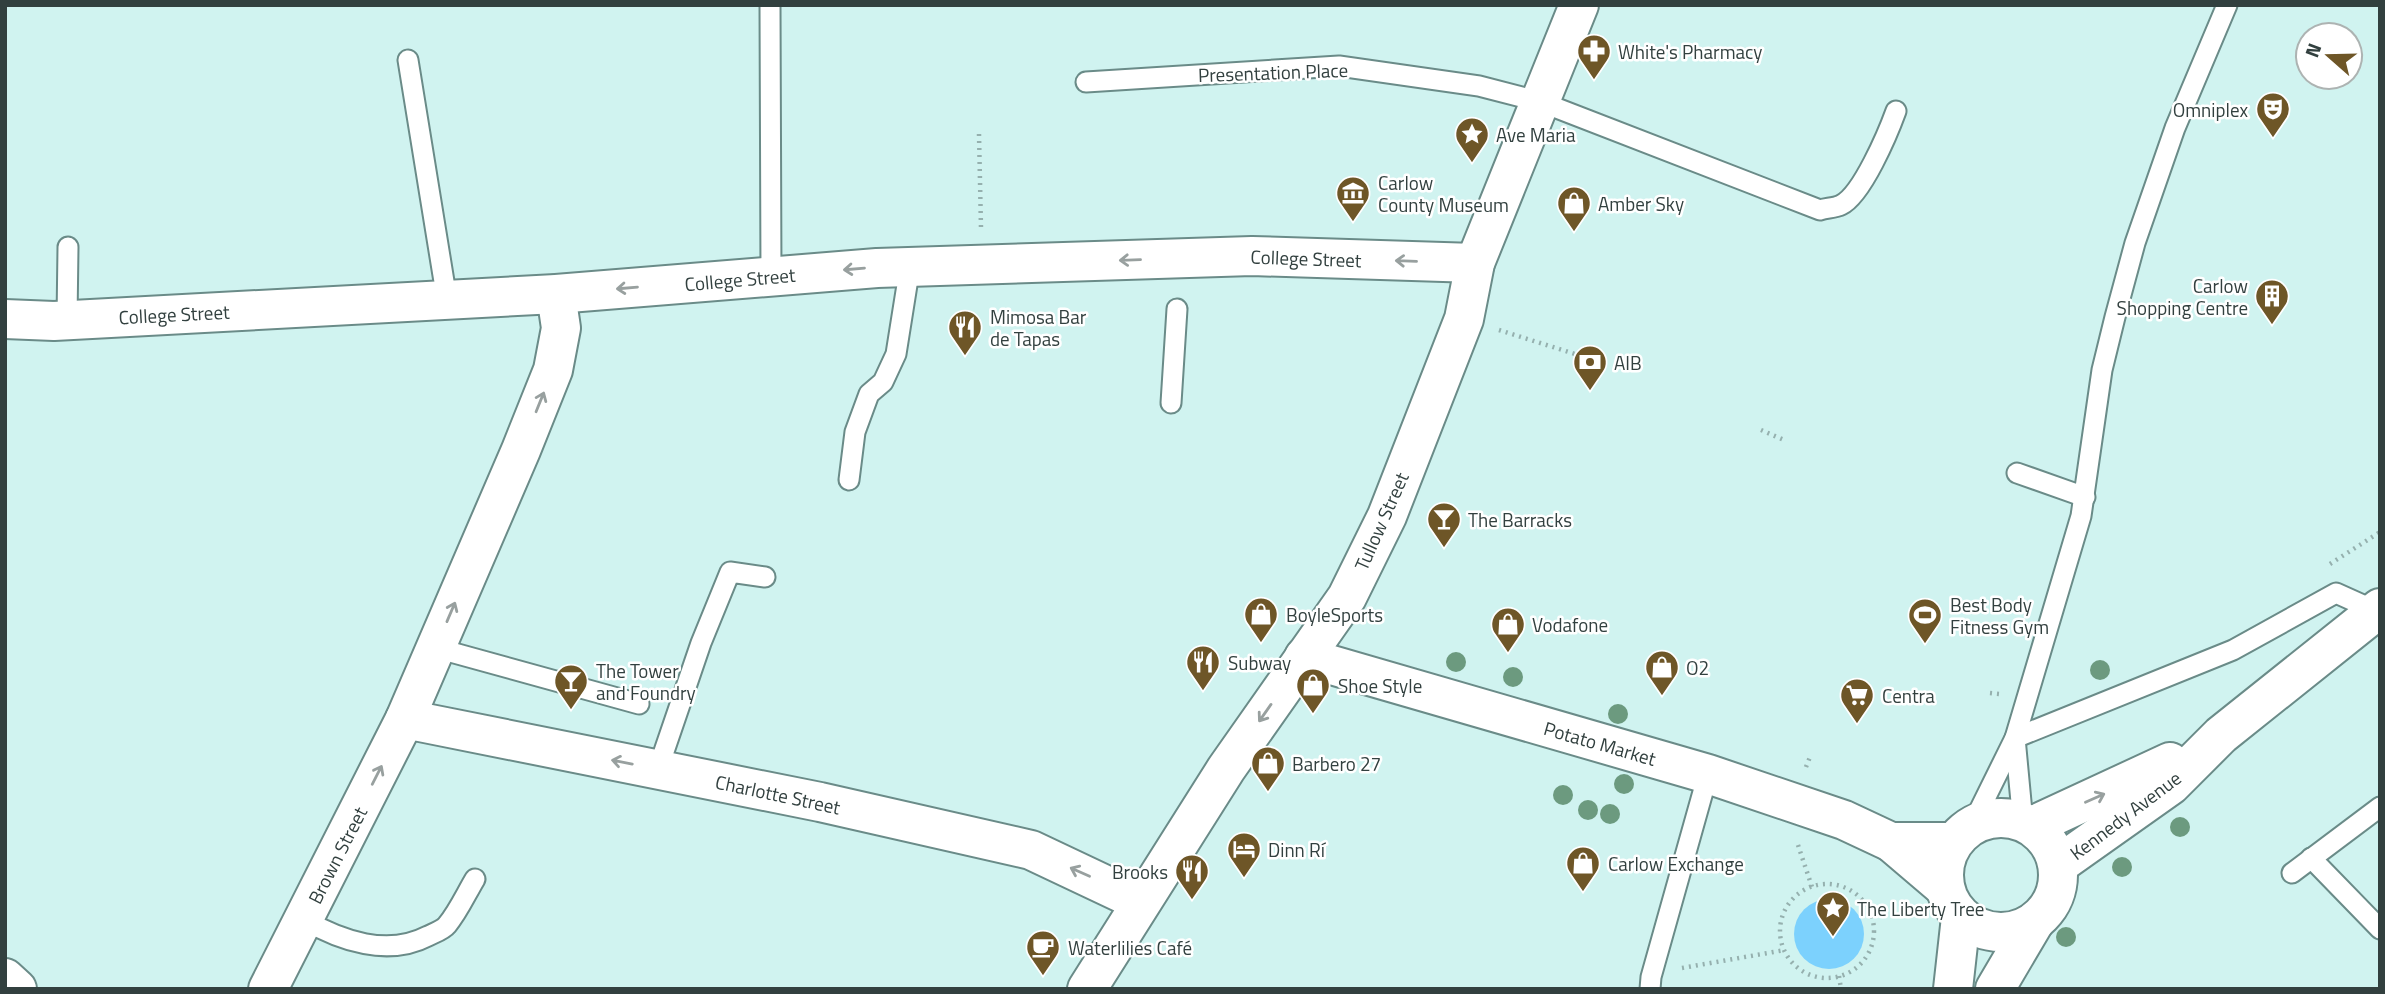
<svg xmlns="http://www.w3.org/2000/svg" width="2385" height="994" font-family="'Titillium Web',sans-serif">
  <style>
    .water { fill: #7cd1fd }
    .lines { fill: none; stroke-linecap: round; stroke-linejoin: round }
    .service-casing { stroke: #6a8b88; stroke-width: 23 }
    .minor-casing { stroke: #6a8b88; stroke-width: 42 }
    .tertiary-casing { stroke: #6a8b88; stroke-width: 42 }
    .secondary-casing { stroke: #6a8b88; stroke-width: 42 }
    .path { stroke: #95b0ae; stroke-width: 4.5; stroke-dasharray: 2 5; stroke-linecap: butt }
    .service { stroke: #fff; stroke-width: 19 }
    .minor { stroke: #fff; stroke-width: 38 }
    .tertiary { stroke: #fff; stroke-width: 38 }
    .secondary { stroke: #fff; stroke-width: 38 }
    .tree { fill: #6c9a7f }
    .oneway { stroke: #98a09f }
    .labels { text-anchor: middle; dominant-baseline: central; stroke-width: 5; stroke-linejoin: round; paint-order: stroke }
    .poi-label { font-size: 19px; fill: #32403f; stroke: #fff; text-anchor: start }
    .street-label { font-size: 19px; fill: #32403f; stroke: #fff }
  </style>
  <rect width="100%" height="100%" fill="#d0f3f0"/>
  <circle class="water" cx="1829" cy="934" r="35"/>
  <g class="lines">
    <g class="service-casing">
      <g id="service">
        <polyline points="770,5 771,276"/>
        <polyline points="408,60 447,300"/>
        <path d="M 1086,82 L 1339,66 L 1479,86 L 1541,102 L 1820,210 C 1826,208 1835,208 1841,205 C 1862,195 1888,133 1896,111"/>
        <polyline points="67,320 68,247"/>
        <polyline points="1171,403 1177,309"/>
        <polyline points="2017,473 2085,497"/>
        <polyline points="849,480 855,432 869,394 883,382 896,354 910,266"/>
        <polyline points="436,648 639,704"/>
        <polyline points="658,769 701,643 730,572 765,577"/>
        <polyline points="2023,823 2015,738 2081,516 2102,370 2115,317 2135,243 2175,128 2227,5"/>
        <polyline points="1972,825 2015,738 2233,650 2336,593 2376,611"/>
        <polyline points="2311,858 2380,929"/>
        <polyline points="2292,873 2380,807"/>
        <path d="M 305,920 C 341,941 388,957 428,936 C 434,933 443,930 447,925 C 458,912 466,894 475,879"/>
        <polyline points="1650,989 1651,977 1708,774"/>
      </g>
    </g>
    <g class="minor-casing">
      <g id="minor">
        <polyline points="1304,657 1708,774 1844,820 1891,842 1953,842"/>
        <polyline points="405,719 820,802 1031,850 1141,902"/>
        <polyline points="1891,842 1945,888"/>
        <polyline points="268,989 405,719 521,450 553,370 561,328 556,294"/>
      </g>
    </g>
    <g class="tertiary-casing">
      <polyline id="tertiary" points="5,319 54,321 556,294 877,268 1252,256 1475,263"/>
    </g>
    <g class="secondary-casing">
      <g id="secondary">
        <circle cx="2001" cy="875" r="57"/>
        <polyline points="2032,826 2170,762"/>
        <polyline points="2058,865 2171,785 2221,735 2380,608"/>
        <polyline points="5,978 17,989"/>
        <polyline points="1087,989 1226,769 1347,597 1387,516 1464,319 1475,263 1579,5"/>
        <polyline points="1953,989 1961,917"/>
        <polyline points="1995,989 2035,921"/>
      </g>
    </g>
    <g class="path">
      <polyline points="979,134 981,228"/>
      <polyline points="1499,330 1575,354"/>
      <polyline points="1761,430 1784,440"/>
      <polyline points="2330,564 2380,532"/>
      <polyline points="1990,693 2000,694"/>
      <polyline points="1806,767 1810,757"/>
      <polyline points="1798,845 1812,887"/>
      <circle cx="1827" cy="931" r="47"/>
      <polyline points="1682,968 1785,950"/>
      <polyline points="1839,976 1841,989"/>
    </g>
    <use href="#service" class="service"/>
    <use href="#minor" class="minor"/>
    <use href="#tertiary" class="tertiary"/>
    <use href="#secondary" class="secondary"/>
  </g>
  <g class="tree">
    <circle cx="1456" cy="662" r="10"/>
    <circle cx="2100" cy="670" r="10"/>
    <circle cx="1513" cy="677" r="10"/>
    <circle cx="1618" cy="714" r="10"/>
    <circle cx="1624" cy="784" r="10"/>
    <circle cx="1563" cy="795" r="10"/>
    <circle cx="1588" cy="810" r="10"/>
    <circle cx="1610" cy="814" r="10"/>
    <circle cx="2180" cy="827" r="10"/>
    <circle cx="2122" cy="867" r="10"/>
    <circle cx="2066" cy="937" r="10"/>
  </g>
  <defs><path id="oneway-shaft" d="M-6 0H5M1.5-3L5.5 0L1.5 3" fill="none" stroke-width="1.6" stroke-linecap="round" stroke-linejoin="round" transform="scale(1.75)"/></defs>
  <g class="oneway">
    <use href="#oneway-shaft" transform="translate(1130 260) rotate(178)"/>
    <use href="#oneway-shaft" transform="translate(1406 261) rotate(-178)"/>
    <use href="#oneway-shaft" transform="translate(854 269) rotate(175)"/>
    <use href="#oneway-shaft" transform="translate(627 288) rotate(175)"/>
    <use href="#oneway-shaft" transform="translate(540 402) rotate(-68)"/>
    <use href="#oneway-shaft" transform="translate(451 612) rotate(-67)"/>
    <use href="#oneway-shaft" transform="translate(1265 713) rotate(125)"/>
    <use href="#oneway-shaft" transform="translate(622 762) rotate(-169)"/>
    <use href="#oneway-shaft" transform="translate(377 775) rotate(-63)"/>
    <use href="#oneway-shaft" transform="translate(2095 798) rotate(-24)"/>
    <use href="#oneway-shaft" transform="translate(1080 872) rotate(-156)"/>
  </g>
  <defs>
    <g id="pharmacy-pin" transform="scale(1.75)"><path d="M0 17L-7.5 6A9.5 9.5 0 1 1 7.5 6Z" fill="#6e5627" stroke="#fff"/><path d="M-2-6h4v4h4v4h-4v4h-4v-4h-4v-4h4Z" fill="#fff"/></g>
    <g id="theatre-pin" transform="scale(1.75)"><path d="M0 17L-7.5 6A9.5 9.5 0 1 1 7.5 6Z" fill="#6e5627" stroke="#fff"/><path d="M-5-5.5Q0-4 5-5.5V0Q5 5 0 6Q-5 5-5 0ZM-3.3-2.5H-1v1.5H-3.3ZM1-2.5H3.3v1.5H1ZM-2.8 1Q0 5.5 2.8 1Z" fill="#fff"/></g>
    <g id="sight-pin" transform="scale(1.75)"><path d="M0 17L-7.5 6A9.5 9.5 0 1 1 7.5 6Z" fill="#6e5627" stroke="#fff"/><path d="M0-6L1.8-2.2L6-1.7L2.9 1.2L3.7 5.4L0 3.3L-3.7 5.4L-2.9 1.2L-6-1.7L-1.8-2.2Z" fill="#fff"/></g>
    <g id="museum-pin" transform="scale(1.75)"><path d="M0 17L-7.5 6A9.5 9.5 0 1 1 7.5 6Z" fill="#6e5627" stroke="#fff"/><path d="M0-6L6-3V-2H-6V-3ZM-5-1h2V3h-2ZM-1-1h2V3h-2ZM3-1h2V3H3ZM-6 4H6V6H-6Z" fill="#fff"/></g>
    <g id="shop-pin" transform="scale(1.75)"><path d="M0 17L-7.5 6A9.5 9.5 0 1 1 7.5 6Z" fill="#6e5627" stroke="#fff"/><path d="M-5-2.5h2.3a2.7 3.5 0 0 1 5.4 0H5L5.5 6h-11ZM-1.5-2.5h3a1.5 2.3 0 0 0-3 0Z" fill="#fff"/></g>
    <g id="building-pin" transform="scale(1.75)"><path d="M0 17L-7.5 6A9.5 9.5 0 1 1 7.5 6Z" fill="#6e5627" stroke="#fff"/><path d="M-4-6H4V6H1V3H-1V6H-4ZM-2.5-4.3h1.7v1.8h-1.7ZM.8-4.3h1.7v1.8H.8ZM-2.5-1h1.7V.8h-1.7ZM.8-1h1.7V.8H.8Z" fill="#fff"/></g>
    <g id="restaurant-pin" transform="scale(1.75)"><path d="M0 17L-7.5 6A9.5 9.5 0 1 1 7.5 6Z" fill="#6e5627" stroke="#fff"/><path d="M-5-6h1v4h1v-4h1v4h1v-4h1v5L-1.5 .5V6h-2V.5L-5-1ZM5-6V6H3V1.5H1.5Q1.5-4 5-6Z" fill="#fff"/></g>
    <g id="bank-pin" transform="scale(1.75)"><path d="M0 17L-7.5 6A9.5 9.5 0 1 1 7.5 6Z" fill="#6e5627" stroke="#fff"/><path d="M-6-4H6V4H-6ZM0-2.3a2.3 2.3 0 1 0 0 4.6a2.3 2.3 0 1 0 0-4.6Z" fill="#fff"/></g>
    <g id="bar-pin" transform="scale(1.75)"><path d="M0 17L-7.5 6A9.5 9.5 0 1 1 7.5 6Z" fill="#6e5627" stroke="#fff"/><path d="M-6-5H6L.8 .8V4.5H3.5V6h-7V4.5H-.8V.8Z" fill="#fff"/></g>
    <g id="stadium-pin" transform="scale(1.75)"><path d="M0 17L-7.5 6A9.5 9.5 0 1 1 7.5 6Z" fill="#6e5627" stroke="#fff"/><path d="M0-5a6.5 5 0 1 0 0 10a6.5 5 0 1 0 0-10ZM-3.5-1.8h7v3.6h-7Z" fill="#fff"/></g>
    <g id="supermarket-pin" transform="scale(1.75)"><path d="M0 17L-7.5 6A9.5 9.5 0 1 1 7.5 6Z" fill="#6e5627" stroke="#fff"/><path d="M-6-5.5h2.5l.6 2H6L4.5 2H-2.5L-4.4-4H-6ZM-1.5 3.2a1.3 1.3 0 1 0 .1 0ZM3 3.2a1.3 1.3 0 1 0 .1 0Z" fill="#fff"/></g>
    <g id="hotel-pin" transform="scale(1.75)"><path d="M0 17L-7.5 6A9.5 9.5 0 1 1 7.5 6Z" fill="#6e5627" stroke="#fff"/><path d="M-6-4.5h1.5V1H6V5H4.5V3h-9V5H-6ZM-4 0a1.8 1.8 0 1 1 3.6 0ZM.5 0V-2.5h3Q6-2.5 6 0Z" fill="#fff"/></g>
    <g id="cafe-pin" transform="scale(1.75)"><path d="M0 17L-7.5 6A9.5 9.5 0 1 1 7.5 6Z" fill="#6e5627" stroke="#fff"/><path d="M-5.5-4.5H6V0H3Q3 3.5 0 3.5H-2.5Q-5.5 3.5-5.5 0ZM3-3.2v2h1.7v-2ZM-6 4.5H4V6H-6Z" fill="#fff"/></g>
  </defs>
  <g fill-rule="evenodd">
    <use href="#pharmacy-pin" x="1594" y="51"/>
    <use href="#theatre-pin" x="2273" y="109"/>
    <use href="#sight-pin" x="1472" y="134"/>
    <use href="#museum-pin" x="1353" y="193"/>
    <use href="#shop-pin" x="1574" y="203"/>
    <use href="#building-pin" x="2272" y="296"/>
    <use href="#restaurant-pin" x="965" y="327"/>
    <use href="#bank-pin" x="1590" y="362"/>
    <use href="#bar-pin" x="1444" y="519"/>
    <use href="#shop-pin" x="1261" y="614"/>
    <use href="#stadium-pin" x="1925" y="615"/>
    <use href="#shop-pin" x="1508" y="624"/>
    <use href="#restaurant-pin" x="1203" y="662"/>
    <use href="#shop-pin" x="1662" y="667"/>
    <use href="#bar-pin" x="571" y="681"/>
    <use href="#shop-pin" x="1313" y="685"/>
    <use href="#supermarket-pin" x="1857" y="695"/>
    <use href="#shop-pin" x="1268" y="763"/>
    <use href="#hotel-pin" x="1244" y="849"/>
    <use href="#shop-pin" x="1583" y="863"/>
    <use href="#restaurant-pin" x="1192" y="871"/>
    <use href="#sight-pin" x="1833" y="908"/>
    <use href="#cafe-pin" x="1043" y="947"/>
  </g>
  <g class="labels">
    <g class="poi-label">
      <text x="1618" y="51">White's Pharmacy</text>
      <text x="2248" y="109" text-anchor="end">Omniplex</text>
      <text x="1496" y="134">Ave Maria</text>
      <text x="1378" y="182">Carlow<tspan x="1378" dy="22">County Museum</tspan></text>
      <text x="1598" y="203">Amber Sky</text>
      <text x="2248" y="285" text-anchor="end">Carlow<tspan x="2248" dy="22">Shopping Centre</tspan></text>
      <text x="990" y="316">Mimosa Bar<tspan x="990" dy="22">de Tapas</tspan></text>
      <text x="1614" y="362">AIB</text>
      <text x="1468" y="519">The Barracks</text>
      <text x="1950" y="604">Best Body<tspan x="1950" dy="22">Fitness Gym</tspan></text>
      <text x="1286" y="614">BoyleSports</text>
      <text x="1532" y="624">Vodafone</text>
      <text x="1228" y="662">Subway</text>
      <text x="1686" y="667">O2</text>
      <text x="596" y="670">The Tower<tspan x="596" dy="22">and Foundry</tspan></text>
      <text x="1338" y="685">Shoe Style</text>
      <text x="1882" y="695">Centra</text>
      <text x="1292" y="763">Barbero 27</text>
      <text x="1268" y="849">Dinn Rí</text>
      <text x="1608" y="863">Carlow Exchange</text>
      <text x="1168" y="871" text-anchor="end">Brooks</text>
      <text x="1857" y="908">The Liberty Tree</text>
      <text x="1068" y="947">Waterlilies Café</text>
    </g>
    <g class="street-label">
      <text transform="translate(1273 72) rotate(-2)">Presentation Place</text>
      <text transform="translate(1306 258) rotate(2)">College Street</text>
      <text transform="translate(740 279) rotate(-5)">College Street</text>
      <text transform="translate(174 314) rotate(-3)">College Street</text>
      <text transform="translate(1381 521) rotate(-66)">Tullow Street</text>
      <text transform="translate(1600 743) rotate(16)">Potato Market</text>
      <text transform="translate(778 794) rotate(12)">Charlotte Street</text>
      <text transform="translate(2125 815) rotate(-37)">Kennedy Avenue</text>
      <text transform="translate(337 855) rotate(-63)">Brown Street</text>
    </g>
  </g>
  <rect width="2385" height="994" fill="none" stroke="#32403f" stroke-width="14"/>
  <g transform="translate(2329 56) rotate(290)"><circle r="33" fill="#ffffff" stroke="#adb3b2" stroke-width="2"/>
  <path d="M0-5L12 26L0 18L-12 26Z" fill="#6e5627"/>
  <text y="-10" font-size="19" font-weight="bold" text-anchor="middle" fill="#32403f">N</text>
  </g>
</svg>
